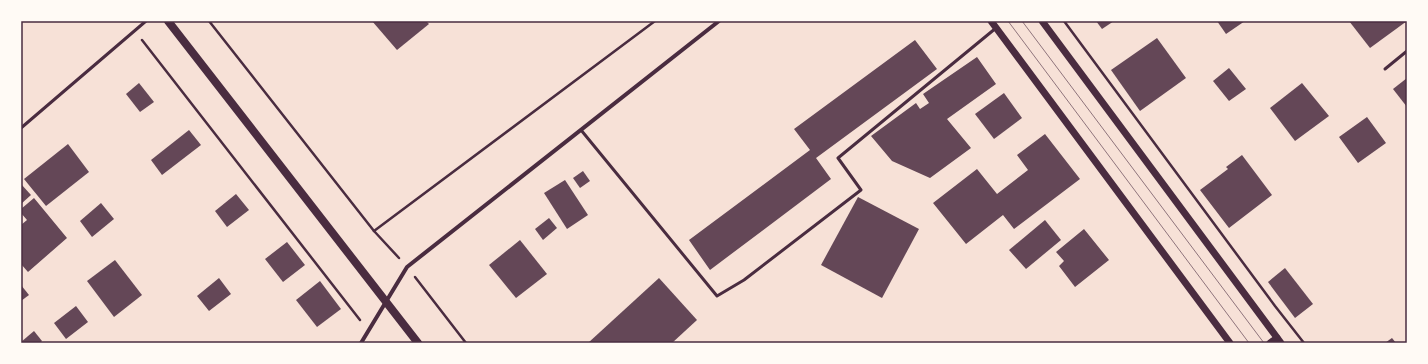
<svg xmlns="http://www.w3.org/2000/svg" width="1428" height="364" font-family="Ubuntu,sans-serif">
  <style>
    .building { fill: #644757 }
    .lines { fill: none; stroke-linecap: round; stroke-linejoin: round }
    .path { stroke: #4a2c40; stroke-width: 2.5 }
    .service { stroke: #4a2c40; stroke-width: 3 }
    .minor { stroke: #4a2c40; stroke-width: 4 }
    .tertiary { stroke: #4a2c40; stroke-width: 7 }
    .secondary { stroke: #4a2c40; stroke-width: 8 }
    .tram { stroke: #8f747c; stroke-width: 1 }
    .neatline { fill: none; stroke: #4a2c40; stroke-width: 1.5 }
  </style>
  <rect width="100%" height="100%" fill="#f7e1d7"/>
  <g class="building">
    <polygon points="372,21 426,21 429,24 397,50"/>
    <polygon points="1096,21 1114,21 1102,29"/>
    <polygon points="1217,21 1245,21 1226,34"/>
    <polygon points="1349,21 1407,21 1370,48"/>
    <polygon points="1157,38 1186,78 1140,111 1111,70"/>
    <polygon points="915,40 937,69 816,158 831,179 710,270 689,240 810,150 794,129"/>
    <polygon points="977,57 996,84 947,119 971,148 930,178 892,161 871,136 916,103 920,109 929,103 923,94"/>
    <polygon points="1229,68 1246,89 1229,101 1213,81"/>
    <polygon points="1407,78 1407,107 1393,89"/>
    <polygon points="139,83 154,102 140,112 126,94"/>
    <polygon points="1302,83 1329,116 1295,141 1270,108"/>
    <polygon points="1004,93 1022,118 994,139 975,114"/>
    <polygon points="1367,117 1386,143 1358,163 1339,137"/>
    <polygon points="189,130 201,145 162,175 151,160"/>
    <polygon points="1045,134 1080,179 1014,229 1003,215 966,244 933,203 977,169 997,194 1028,170 1017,155"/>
    <polygon points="68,144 89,172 46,206 24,179"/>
    <polygon points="1242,155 1272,195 1229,228 1200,190 1228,169 1226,167"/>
    <polygon points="583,171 590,181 580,188 573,178"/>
    <polygon points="565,180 588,215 567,229 544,193"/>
    <polygon points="21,184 31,195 21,204"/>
    <polygon points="236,194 249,210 227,227 215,211"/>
    <polygon points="858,197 919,229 882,298 821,265"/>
    <polygon points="34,198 67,238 28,272 21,264 21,225 27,220 21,213 21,209"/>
    <polygon points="101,203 114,219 92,237 80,221"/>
    <polygon points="549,218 557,228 543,240 535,229"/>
    <polygon points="1045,220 1061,240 1026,269 1009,250"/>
    <polygon points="1084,229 1109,260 1075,287 1059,266 1064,261 1056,252"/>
    <polygon points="520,240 547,274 516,298 489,265"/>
    <polygon points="287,242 305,265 283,282 265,259"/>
    <polygon points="115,260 142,295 114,317 87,281"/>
    <polygon points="1285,268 1313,304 1295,318 1268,282"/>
    <polygon points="219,278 231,294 209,311 197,296"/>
    <polygon points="659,278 697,320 672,343 588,343"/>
    <polygon points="320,281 341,309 317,327 296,300"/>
    <polygon points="21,285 29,295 21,301"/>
    <polygon points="76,306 88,322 66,339 54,323"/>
    <polygon points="34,331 42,341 40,343 21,343 21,342"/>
    <polygon points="1392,338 1396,343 1385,343"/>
  </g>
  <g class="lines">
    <g class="path">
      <polyline points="209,21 374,231 399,258"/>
      <polyline points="1064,21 1275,306 1304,343"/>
      <polyline points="142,40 360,320"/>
      <polyline points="374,231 655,21"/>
      <polyline points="415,277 466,343"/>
    </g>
    <g class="service">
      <polyline points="1385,69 1407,51"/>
      <polyline points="21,128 146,21"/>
      <polyline points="581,130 717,296 744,280 861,190 838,158 996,28"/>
    </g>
    <polyline class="minor" points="361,343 407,267 719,21"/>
    <g class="tertiary">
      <polyline points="991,21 1230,343"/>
      <polyline points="1042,21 1281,343"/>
      <polyline points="1270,343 1277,338"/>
    </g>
    <polyline class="secondary" points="168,21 418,343"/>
    <g class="tram">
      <polyline points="1008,21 1249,343"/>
      <polyline points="1022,21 1264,343"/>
    </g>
  </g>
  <rect width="1428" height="364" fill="none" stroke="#fffaf5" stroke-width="44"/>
  <rect x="22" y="22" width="1384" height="320" class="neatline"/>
</svg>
